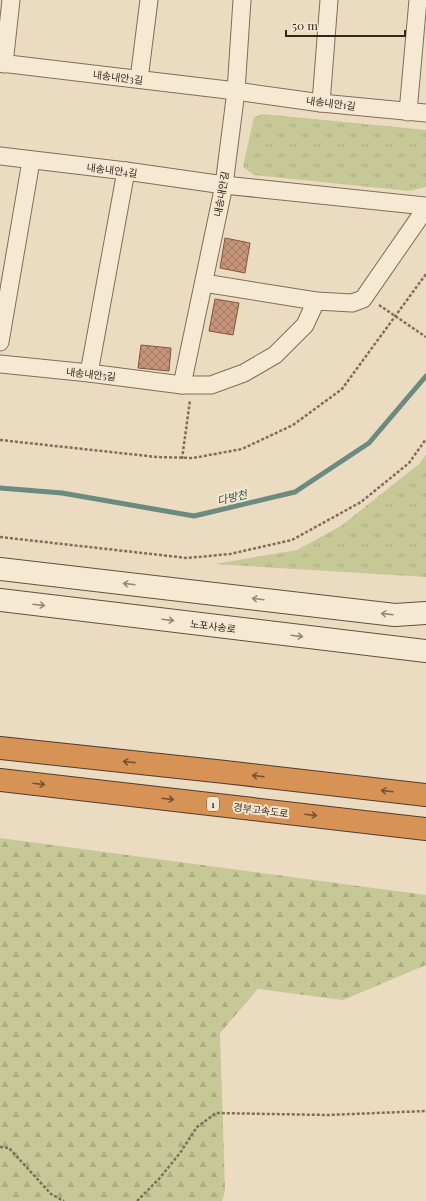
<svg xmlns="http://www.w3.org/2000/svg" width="426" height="1201" font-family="'Playfair Display','Noto Sans KR',serif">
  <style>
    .grass { fill: url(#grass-tufts) }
    .forest { fill: url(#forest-firs) }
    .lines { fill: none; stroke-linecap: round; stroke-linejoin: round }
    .stream { stroke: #6b8b80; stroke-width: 5 }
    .building { fill: url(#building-cross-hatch); stroke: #815541 }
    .minor-casing { stroke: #836c5a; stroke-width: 19 }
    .secondary-casing { stroke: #654e3d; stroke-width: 24 }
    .motorway-casing { stroke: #513b2e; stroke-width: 24 }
    .path { stroke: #836c5a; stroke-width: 2.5; stroke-dasharray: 3 2; stroke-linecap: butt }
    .minor { stroke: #f6e9d3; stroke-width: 17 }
    .secondary { stroke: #f6e9d3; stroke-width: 22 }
    .motorway { stroke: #d79355; stroke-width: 22 }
    .oneway { stroke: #958878 }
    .oneway2 { stroke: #755233 }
    .labels { text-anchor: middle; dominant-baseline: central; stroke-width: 4; stroke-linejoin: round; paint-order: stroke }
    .shield { fill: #f3e6d0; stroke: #6d6053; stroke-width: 1 }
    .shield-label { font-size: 9px; font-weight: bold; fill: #34261d }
    .street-label { font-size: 10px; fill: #34261d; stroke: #f3e6d0 }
    .water-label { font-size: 11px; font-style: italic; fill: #2d534d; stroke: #f3e6d0 }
  </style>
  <defs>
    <pattern id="grass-tufts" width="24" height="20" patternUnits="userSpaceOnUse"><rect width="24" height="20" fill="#c6c896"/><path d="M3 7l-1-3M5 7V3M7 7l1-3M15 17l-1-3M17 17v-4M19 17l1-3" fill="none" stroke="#abac81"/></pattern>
    <pattern id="forest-firs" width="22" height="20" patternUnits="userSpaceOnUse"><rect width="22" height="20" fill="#c6c896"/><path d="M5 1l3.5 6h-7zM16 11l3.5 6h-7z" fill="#abac81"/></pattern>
    <pattern id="building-cross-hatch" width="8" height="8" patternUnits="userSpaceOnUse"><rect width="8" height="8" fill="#c79379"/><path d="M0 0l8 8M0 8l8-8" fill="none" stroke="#a27863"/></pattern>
  </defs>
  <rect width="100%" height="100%" fill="#ebdbc1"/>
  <g class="grass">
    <polygon points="263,114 426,130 426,187 409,191 254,175 243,167 254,117"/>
    <polygon points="426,455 426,577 215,564 297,550 341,526 419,464"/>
  </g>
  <polygon class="forest" points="0,838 426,895 426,965 343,1000 258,989 220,1033 225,1191 222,1201 0,1201"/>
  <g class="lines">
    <polyline class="stream" points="0,488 62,493 194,516 295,492 369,443 426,376"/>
  </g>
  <g class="building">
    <polygon points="225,238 250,243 245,273 220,268"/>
    <polygon points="215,299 239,303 233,335 209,331"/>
    <polygon points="141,345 171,348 169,371 138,368"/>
  </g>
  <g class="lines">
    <g class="minor-casing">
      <g id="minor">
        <polyline points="0,63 236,91 321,103 426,113"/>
        <polyline points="4,64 11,0"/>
        <polyline points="139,79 149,0"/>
        <polyline points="321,103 329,0"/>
        <polyline points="408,112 418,0"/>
        <polyline points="0,156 126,171 224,185 426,206"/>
        <polyline points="204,283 316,301"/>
        <polyline points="0,342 31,161"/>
        <polyline points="0,364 89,373 182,385 211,385 244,373 275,355 305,325 316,301 352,303 363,299 426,208"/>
        <polyline points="89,373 126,171"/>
        <polyline points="182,385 224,185 236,91 242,0"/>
      </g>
    </g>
    <g class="secondary-casing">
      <g id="secondary">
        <polyline points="0,569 395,615 426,613"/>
        <polyline points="0,600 426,651"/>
      </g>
    </g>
    <g class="motorway-casing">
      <g id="motorway">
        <polyline points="0,748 225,772 426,795"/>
        <polyline points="0,780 426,829"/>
      </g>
    </g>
    <g class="path">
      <polyline points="379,305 426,337"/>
      <polyline points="0,440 157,457 193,458 242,449 293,425 342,389 426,274"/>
      <polyline points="182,459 190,400"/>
      <polyline points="0,537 187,558 230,554 292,540 361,502 409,463 426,439"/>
      <polyline points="0,1147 9,1148 51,1194 64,1201"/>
      <polyline points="137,1201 159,1179 180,1153 197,1127 216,1113 327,1115 426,1111"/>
    </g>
    <use href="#minor" class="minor"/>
    <use href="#secondary" class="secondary"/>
    <use href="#motorway" class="motorway"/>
  </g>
  <defs><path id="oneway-shaft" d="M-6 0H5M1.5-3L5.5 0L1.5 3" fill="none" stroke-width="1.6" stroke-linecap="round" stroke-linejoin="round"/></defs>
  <g class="oneway">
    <use href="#oneway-shaft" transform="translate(129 584) rotate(-173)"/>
    <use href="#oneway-shaft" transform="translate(258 599) rotate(-173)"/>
    <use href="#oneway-shaft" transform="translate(39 605) rotate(7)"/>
    <use href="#oneway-shaft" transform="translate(387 614) rotate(-173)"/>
    <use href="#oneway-shaft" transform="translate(168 620) rotate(7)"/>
    <use href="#oneway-shaft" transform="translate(297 636) rotate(7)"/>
  </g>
  <g class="oneway2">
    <use href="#oneway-shaft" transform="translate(129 762) rotate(-174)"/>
    <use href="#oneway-shaft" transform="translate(258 776) rotate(-173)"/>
    <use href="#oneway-shaft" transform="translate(39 784) rotate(7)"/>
    <use href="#oneway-shaft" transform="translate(387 791) rotate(-173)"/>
    <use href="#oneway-shaft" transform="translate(168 799) rotate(7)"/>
    <use href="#oneway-shaft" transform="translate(311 815) rotate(7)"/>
  </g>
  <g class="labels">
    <rect class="shield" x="207" y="797" width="12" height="14" rx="3"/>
    <g class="shield-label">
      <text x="213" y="804">1</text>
    </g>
    <g class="street-label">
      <text transform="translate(118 77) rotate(7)">내송내안3길</text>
      <text transform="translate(331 103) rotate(7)">내송내안1길</text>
      <text transform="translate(112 170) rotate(7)">내송내안4길</text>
      <text transform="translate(221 194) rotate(-80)">내송내안길</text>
      <text transform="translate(91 374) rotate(6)">내송내안5길</text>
      <text transform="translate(213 626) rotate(7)">노포사송로</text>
      <text transform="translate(261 810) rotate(7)">경부고속도로</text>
    </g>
    <g class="water-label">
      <text transform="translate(232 497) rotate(-14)">다방천</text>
    </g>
  </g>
  <path d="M286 30v6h119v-6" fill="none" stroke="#34261d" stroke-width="2"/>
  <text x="292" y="30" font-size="12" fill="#34261d" stroke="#f3e6d0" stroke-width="3" paint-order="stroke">50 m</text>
</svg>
